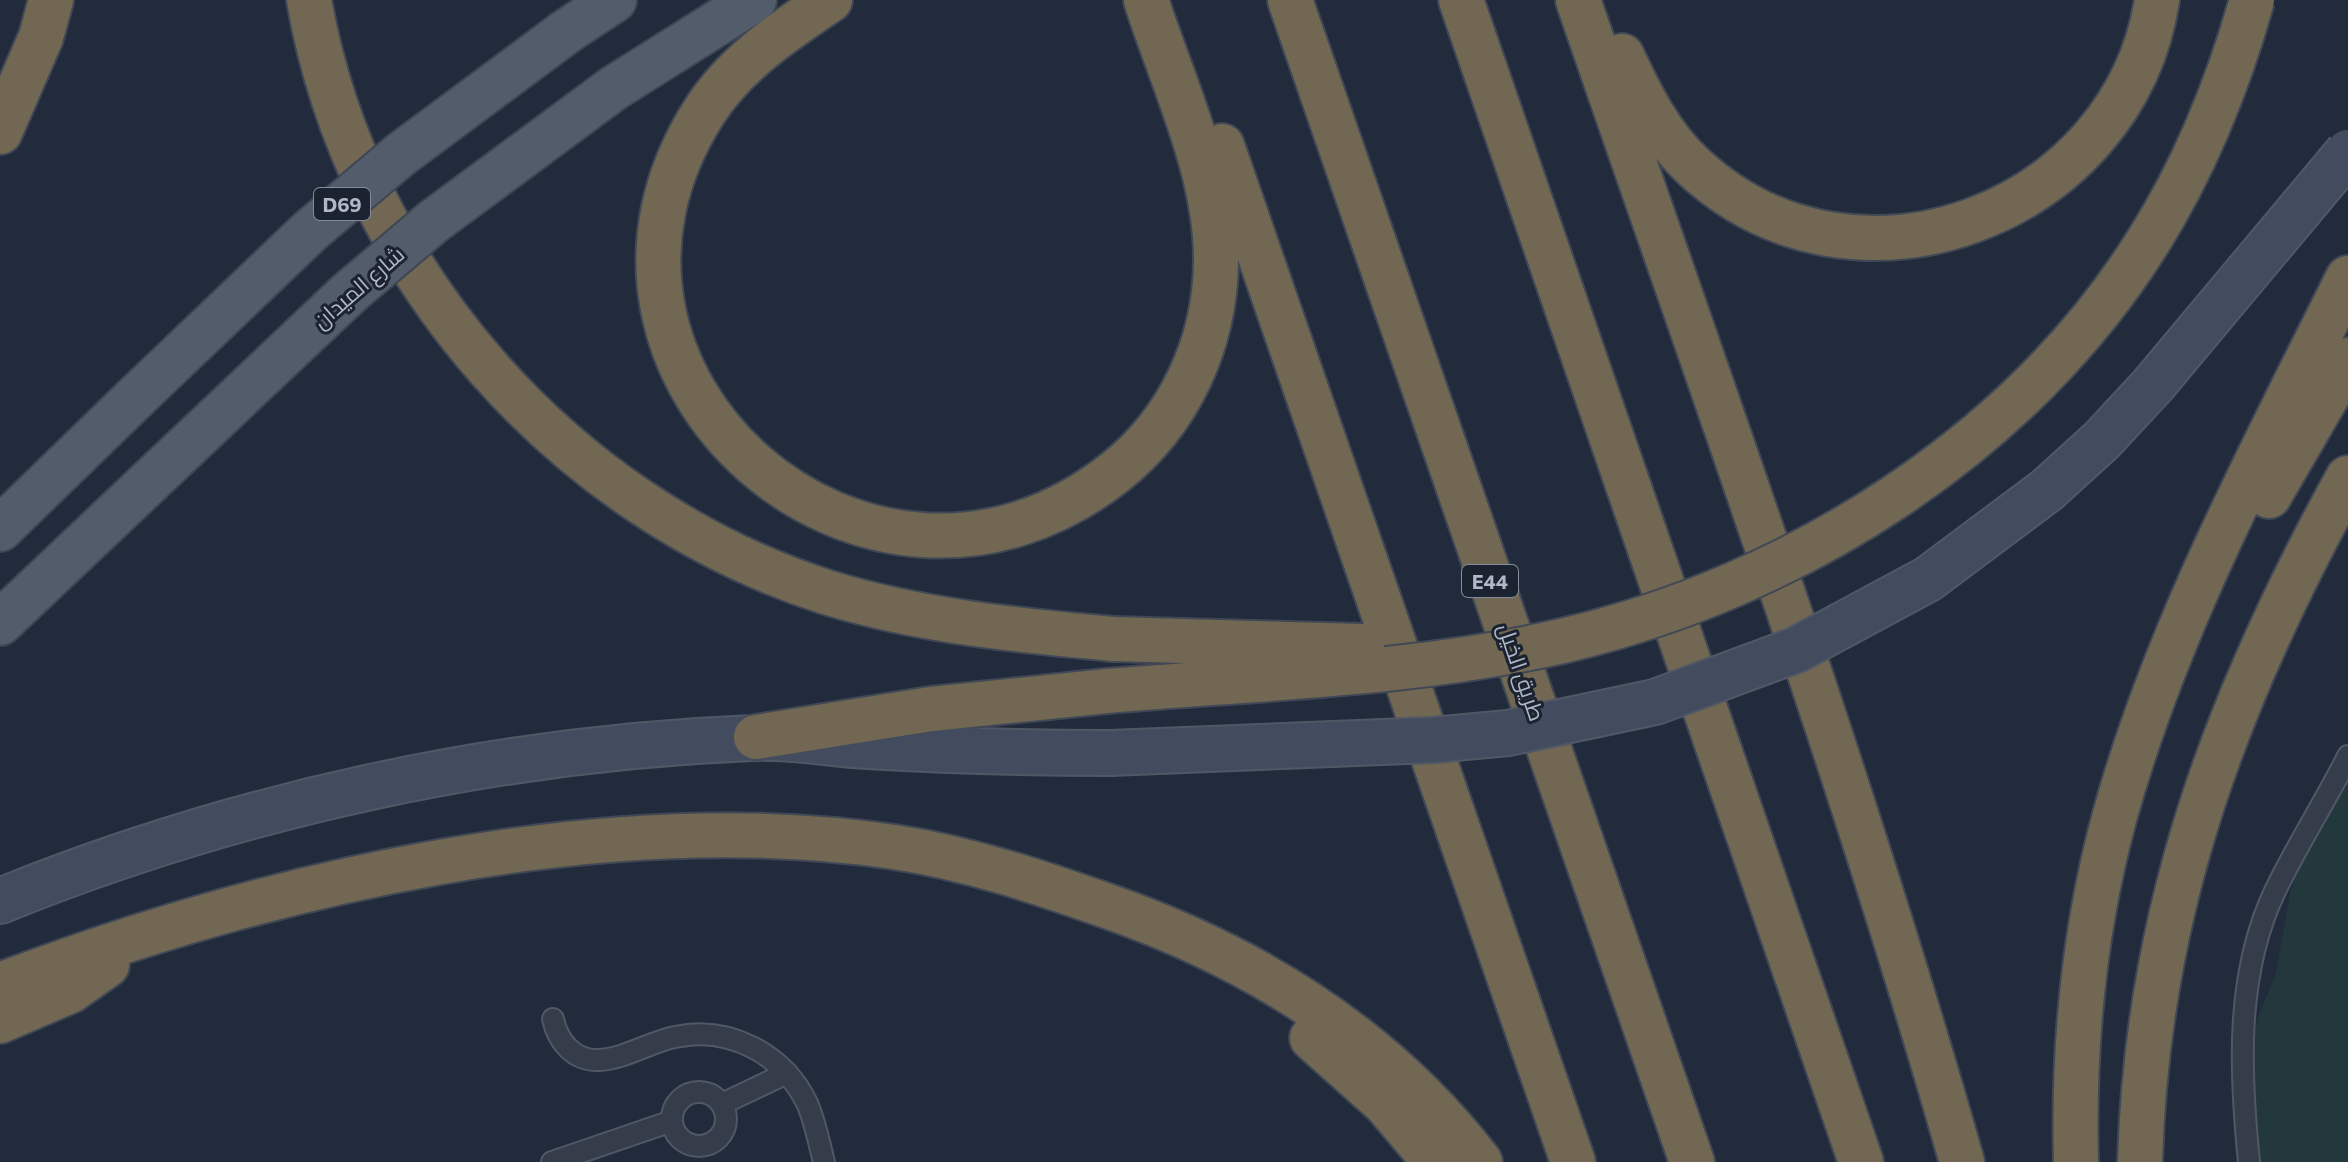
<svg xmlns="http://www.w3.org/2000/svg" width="2348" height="1162" font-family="Commissioner,Cairo,sans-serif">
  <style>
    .green { fill: #23383c }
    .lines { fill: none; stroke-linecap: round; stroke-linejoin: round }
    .lane-casing { stroke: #505866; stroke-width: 24 }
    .secondary-casing { stroke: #505866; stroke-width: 48 }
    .primary-casing { stroke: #3e4654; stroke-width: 48 }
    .highway-casing { stroke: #404856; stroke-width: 48 }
    .lane { stroke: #353d4b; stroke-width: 20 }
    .secondary { stroke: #434c5e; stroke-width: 44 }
    .primary { stroke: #535c6b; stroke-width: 44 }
    .highway { stroke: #716752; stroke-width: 44 }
    .secondary-bridge-casing { stroke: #505866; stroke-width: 48; stroke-linecap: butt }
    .primary-bridge-casing { stroke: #3e4654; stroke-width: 48; stroke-linecap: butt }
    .highway-bridge-casing { stroke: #404856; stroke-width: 48; stroke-linecap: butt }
    .secondary-bridge { stroke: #434c5e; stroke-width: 44 }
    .primary-bridge { stroke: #535c6b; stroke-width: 44 }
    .highway-bridge { stroke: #716752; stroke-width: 44 }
    .labels { text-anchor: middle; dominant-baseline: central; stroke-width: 6; stroke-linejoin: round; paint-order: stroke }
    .shield { fill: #1b2230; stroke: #838b9a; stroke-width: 2 }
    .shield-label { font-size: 20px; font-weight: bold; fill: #b0b8c7 }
    .street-label { font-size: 22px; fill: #b0b8c7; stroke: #1b2230 }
  </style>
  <rect width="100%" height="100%" fill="#212b3b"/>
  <polygon class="green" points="2348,770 2348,1162 2259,1162 2251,1064 2257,1020 2276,973 2291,889 2300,863"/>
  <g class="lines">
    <g class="lane-casing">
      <g id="lane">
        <path d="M 553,1019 C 558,1042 574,1061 599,1060 C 624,1059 650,1042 675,1037 C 729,1025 783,1054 807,1103 C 815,1121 819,1143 824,1162"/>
        <circle cx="699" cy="1119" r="27"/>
        <polyline points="722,1104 787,1073"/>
        <polyline points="552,1162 672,1121"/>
        <path d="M 2249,1162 C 2240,1073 2235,975 2275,891 C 2297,845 2325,802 2348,756"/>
      </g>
    </g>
    <g class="secondary-casing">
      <path id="secondary" d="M 0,901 C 237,805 498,748 753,738 C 791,736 830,744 868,746 C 949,751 1029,753 1110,753"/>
    </g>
    <g class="primary-casing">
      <g id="primary">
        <polyline points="567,31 614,0"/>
        <polyline points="614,88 754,0"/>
        <polyline points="0,529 134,399"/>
        <polyline points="0,623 184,449"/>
      </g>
    </g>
    <g class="highway-casing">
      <g id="highway">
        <path d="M 309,0 C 356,272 564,508 826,592 C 919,621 1016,630 1113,639"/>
        <path d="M 830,0 C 783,32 735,63 704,112 C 536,375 868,666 1114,473 C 1179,422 1215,344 1216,262 C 1217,173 1173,84 1146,0"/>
        <polyline points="1290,0 1692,1162"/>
        <polyline points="1461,0 1861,1162"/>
        <path d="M 1578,0 C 1711,386 1850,769 1962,1162"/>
        <path d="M 1622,56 C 1641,97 1661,137 1694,167 C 1856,317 2124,214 2157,0"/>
        <polyline points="0,132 41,37 51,0"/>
        <polyline points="1222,146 1573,1162"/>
        <polyline points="2269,496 2348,360"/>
        <polyline points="756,737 931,709 1107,691"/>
        <path d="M 0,985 C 269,883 607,805 894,847 C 968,858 1039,882 1110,907 C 1255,958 1385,1039 1480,1162"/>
        <polyline points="0,1021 70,991 107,965"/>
        <polyline points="1312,1038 1385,1103 1435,1162"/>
        <path d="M 2076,1162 C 2073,1045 2084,928 2115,815 C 2167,627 2262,452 2348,278"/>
        <path d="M 2140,1162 C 2147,909 2227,697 2348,478"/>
      </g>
    </g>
    <use href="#lane" class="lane"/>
    <use href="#secondary" class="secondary"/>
    <use href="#primary" class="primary"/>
    <use href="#highway" class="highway"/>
    <g class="secondary-bridge-casing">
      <polyline id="secondary-bridge" points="1110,753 1433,740 1508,733 1655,702 1796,650 1928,579 2047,490 2102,440 2153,385 2348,152"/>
    </g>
    <g class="primary-bridge-casing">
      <g id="primary-bridge">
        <polyline points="134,399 310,231 400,155 567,31"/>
        <polyline points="184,449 349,293 434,221 614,88"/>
      </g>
    </g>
    <g class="highway-bridge-casing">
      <g id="highway-bridge">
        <polyline points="1113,639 1362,646"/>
        <path d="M 1107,691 C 1258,678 1414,675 1562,641 C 1795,587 2022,444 2149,240 C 2196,165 2228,85 2252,0"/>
      </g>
    </g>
    <use href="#secondary-bridge" class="secondary-bridge"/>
    <use href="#primary-bridge" class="primary-bridge"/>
    <use href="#highway-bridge" class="highway-bridge"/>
  </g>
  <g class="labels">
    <g class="shield">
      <rect x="314" y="188" width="56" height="32" rx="6"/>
      <rect x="1462" y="565" width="56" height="32" rx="6"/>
    </g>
    <g class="shield-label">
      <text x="342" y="204">D69</text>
      <text x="1490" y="581">E44</text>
    </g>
    <g class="street-label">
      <text transform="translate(358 287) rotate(-41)">شارع الميدان</text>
      <text transform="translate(1522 672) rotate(71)">طريق الخيل</text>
    </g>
  </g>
</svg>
